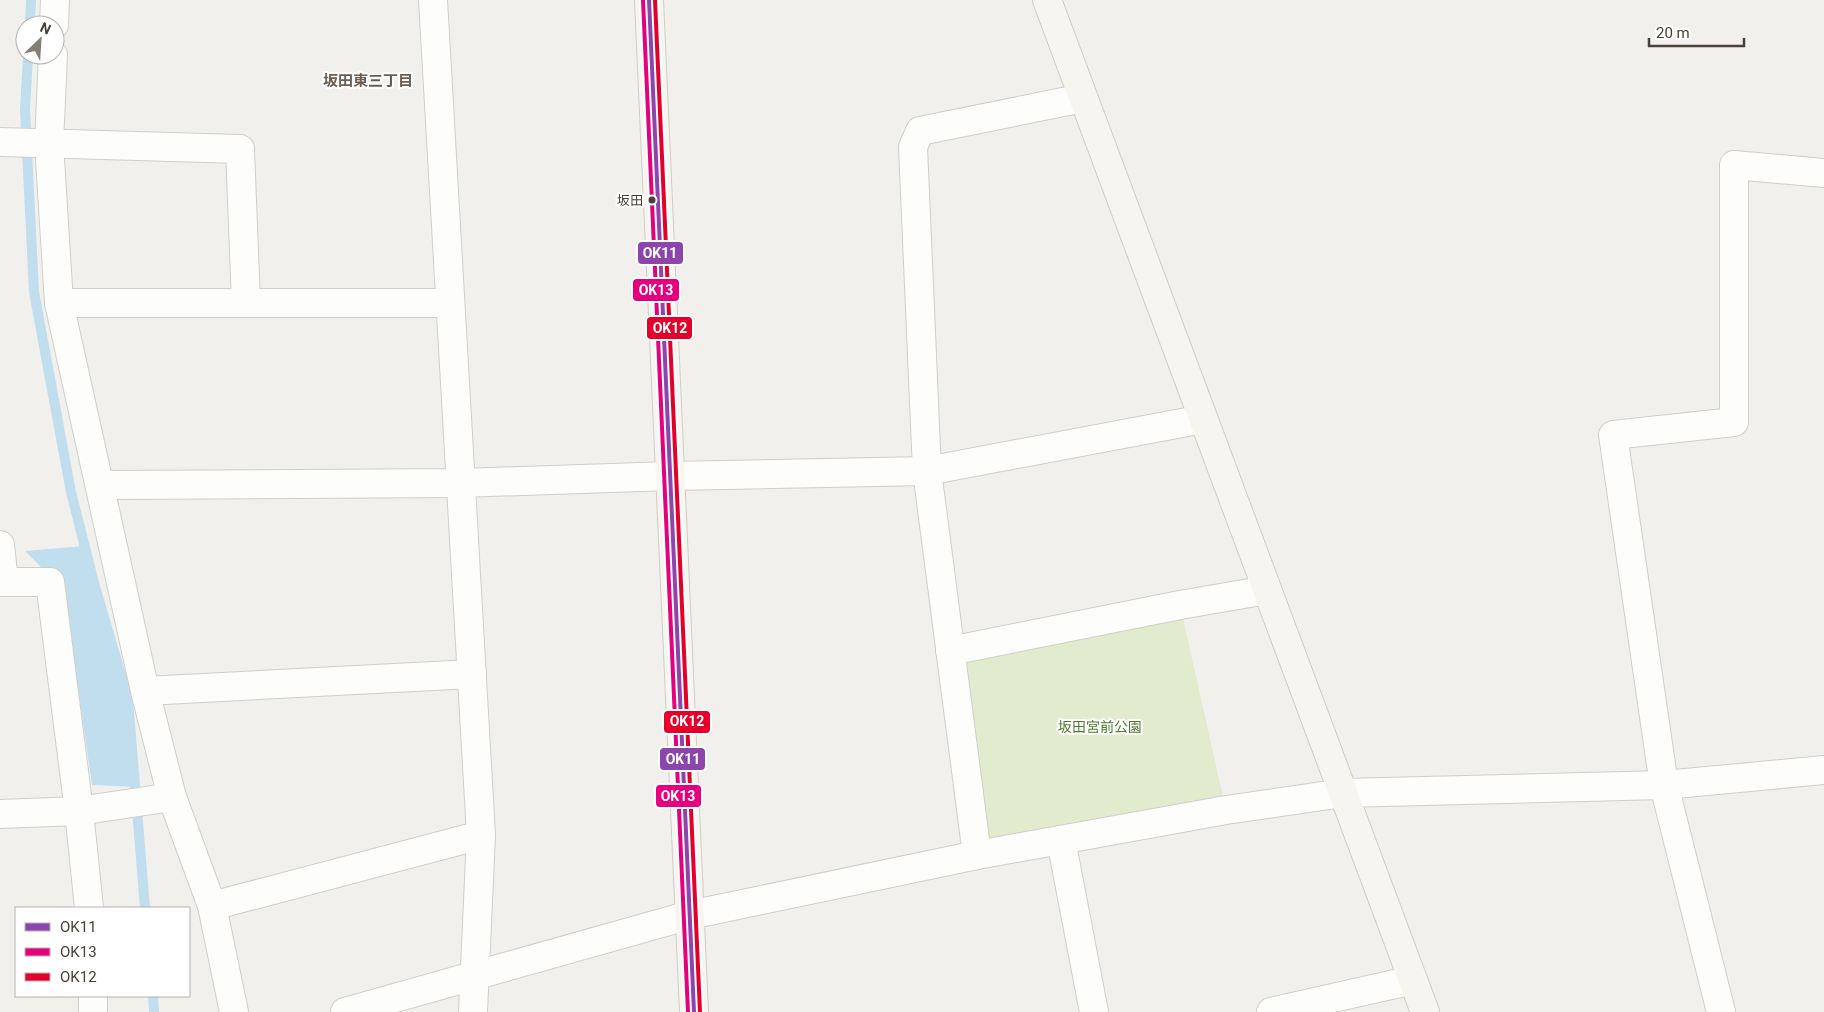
<svg xmlns="http://www.w3.org/2000/svg" width="1824" height="1012" font-family="Roboto,'Noto Sans JP',sans-serif">
  <style>
    .green { fill: #e2ebce }
    .water { fill: #c0deee }
    .lines { fill: none; stroke-linecap: round; stroke-linejoin: round }
    .stream { stroke: #c0deee; stroke-width: 10 }
    .street-casing { stroke: #d0ceca; stroke-width: 30 }
    .secondary-casing { stroke: #d0ccc4; stroke-width: 30 }
    .street { stroke: #fdfdfc; stroke-width: 28 }
    .secondary { stroke: #f7f5f0; stroke-width: 28 }
    .bus-1-casing { stroke: #fff; stroke-width: 8 }
    .bus-2-casing { stroke: #fff; stroke-width: 8 }
    .bus-3-casing { stroke: #fff; stroke-width: 8 }
    .bus-1 { stroke: #8e44ad; stroke-width: 4 }
    .bus-2 { stroke: #e5007d; stroke-width: 4 }
    .bus-3 { stroke: #e4002b; stroke-width: 4 }
    .bus-dot { fill: #484138; stroke: #fff; stroke-width: 2 }
    .labels { text-anchor: middle; dominant-baseline: central; stroke-width: 4; stroke-linejoin: round; paint-order: stroke }
    .bus-label { font-size: 13px; fill: #484138; stroke: #fff; text-anchor: end }
    .park-label { font-size: 14px; fill: #4f792d; stroke: #fff }
    .neighbourhood-label { font-size: 15px; font-weight: bold; fill: #6b5e50; stroke: #fff }
    .line-badge { stroke: #fff; stroke-width: 2 }
    .badge-label { font-size: 14px; text-anchor: middle; font-weight: bold; fill: #fff }
  </style>
  <rect width="100%" height="100%" fill="#f2f0ed"/>
  <polygon class="green" points="1180,605 1226,810 977,855 950,651"/>
  <polygon class="water" points="84,546 126,693 135,787 92,785 64,590 25,551"/>
  <g class="lines">
    <g class="stream">
      <polyline points="30,25 31,0"/>
      <polyline points="28,55 25,110 34,292 71,492 94,583 128,699 145,908"/>
      <polyline points="153,996 154,1012"/>
    </g>
    <g class="street-casing">
      <g id="street">
        <polyline points="433,0 481,835 473,1012"/>
        <polyline points="54,25 55,0"/>
        <polyline points="53,55 49,143 59,303 145,691 172,797 212,906 234,1012"/>
        <polyline points="0,142 240,149 246,303"/>
        <polyline points="59,303 450,303"/>
        <polyline points="100,485 461,483 670,476 927,471 1203,419"/>
        <polyline points="0,545 4,582"/>
        <polyline points="0,582 50,582 79,811 89,908"/>
        <polyline points="950,651 1180,605 1267,590"/>
        <polyline points="145,691 472,674"/>
        <polyline points="0,814 79,811 172,797"/>
        <polyline points="1061,840 1094,1012"/>
        <polyline points="977,855 927,471 913,147 920,131 1083,98"/>
        <polyline points="212,906 481,835"/>
        <polyline points="93,1012 93,996"/>
        <polyline points="345,1012 690,915 977,855 1226,810 1343,793 1664,785 1824,770"/>
        <polyline points="1271,1012 1413,980"/>
        <polyline points="1721,1012 1664,785 1613,435 1734,422 1734,165 1824,173"/>
      </g>
    </g>
    <g class="secondary-casing">
      <g id="secondary">
        <polyline points="649,0 694,1012"/>
        <polyline points="1047,0 1425,1012"/>
      </g>
    </g>
    <use href="#street" class="street"/>
    <use href="#secondary" class="secondary"/>
    <g class="bus-1-casing">
      <polyline id="bus-1" points="649,0 694,1012"/>
    </g>
    <g class="bus-2-casing">
      <polyline id="bus-2" points="643,0 688,1012"/>
    </g>
    <g class="bus-3-casing">
      <polyline id="bus-3" points="655,0 700,1012"/>
    </g>
    <use href="#bus-1" class="bus-1"/>
    <use href="#bus-2" class="bus-2"/>
    <use href="#bus-3" class="bus-3"/>
  </g>
  <circle class="bus-dot" cx="652" cy="200" r="4.5"/>
  <g class="labels">
    <g class="bus-label">
      <text x="643" y="200">坂田</text>
    </g>
    <g class="park-label">
      <text x="1100" y="727">坂田宮前公園</text>
    </g>
    <g class="neighbourhood-label">
      <text x="368" y="81">坂田東三丁目</text>
    </g>
  </g>
  <g class="line-badge">
    <rect x="637" y="241" width="47" height="24" rx="5" fill="#8e44ad"/>
    <rect x="632" y="278" width="48" height="24" rx="5" fill="#e5007d"/>
    <rect x="646" y="316" width="47" height="24" rx="5" fill="#e4002b"/>
    <rect x="663" y="710" width="48" height="24" rx="5" fill="#e4002b"/>
    <rect x="659" y="747" width="47" height="24" rx="5" fill="#8e44ad"/>
    <rect x="655" y="784" width="47" height="24" rx="5" fill="#e5007d"/>
  </g>
  <g class="badge-label">
    <text x="660" y="258">OK11</text>
    <text x="656" y="295">OK13</text>
    <text x="670" y="333">OK12</text>
    <text x="687" y="726">OK12</text>
    <text x="683" y="764">OK11</text>
    <text x="678" y="801">OK13</text>
  </g>
  <rect x="15" y="907" width="175" height="90" fill="#ffffff" stroke="#b6b3af"/>
  <rect x="25" y="923" width="25" height="8" fill="#8e44ad" stroke="#b6b3af"/>
  <text x="60" y="932" font-size="15" fill="#484138">OK11</text>
  <rect x="25" y="948" width="25" height="8" fill="#e5007d" stroke="#b6b3af"/>
  <text x="60" y="957" font-size="15" fill="#484138">OK13</text>
  <rect x="25" y="973" width="25" height="8" fill="#e4002b" stroke="#b6b3af"/>
  <text x="60" y="982" font-size="15" fill="#484138">OK12</text>
  <g transform="translate(40 40) rotate(25)"><circle r="24" fill="#ffffff" stroke="#b6b3af"/>
  <path d="M0-4L9 19L0 12L-9 19Z" fill="#847e77"/>
  <text y="-8" font-size="14" font-weight="bold" text-anchor="middle" fill="#484138">N</text>
  </g>
  <path d="M1649 38v8h95v-8" fill="none" stroke="#484138" stroke-width="2.5"/>
  <text x="1656" y="38" font-size="15" fill="#484138" stroke="#ffffff" stroke-width="4" paint-order="stroke">20 m</text>
</svg>
